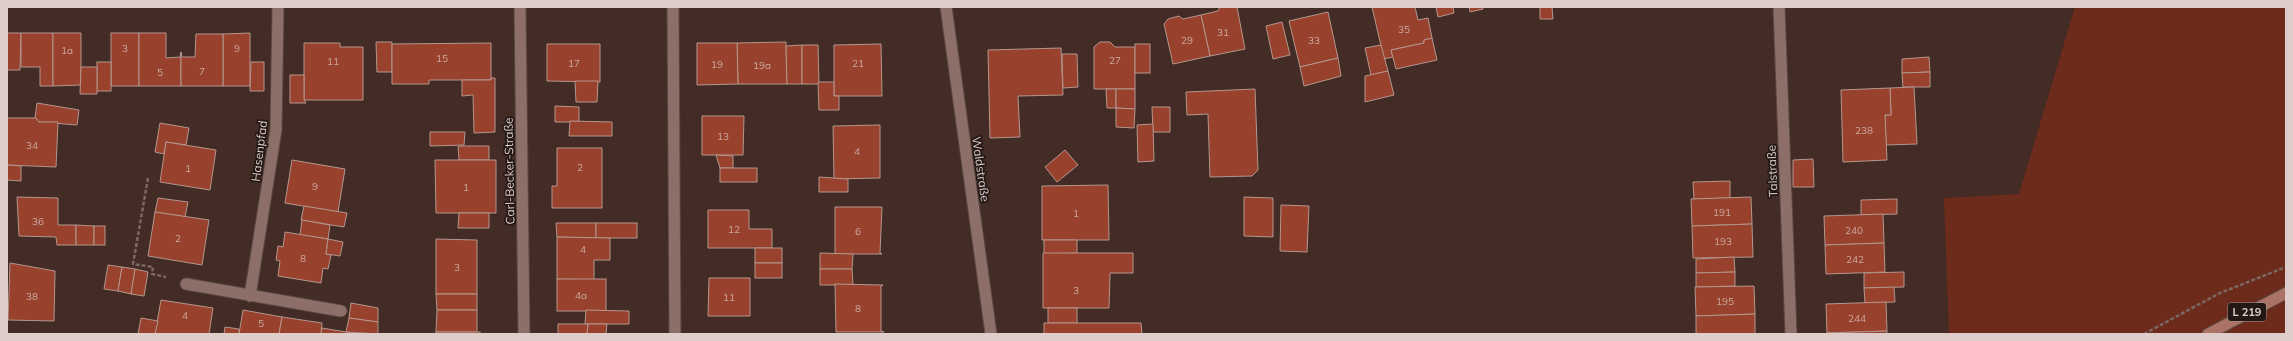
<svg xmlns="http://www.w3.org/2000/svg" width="2293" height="341" font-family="Mulish,sans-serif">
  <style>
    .green { fill: #6c2b1b }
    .building { fill: #98412c; stroke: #b4968e }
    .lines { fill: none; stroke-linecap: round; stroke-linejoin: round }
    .service-casing { stroke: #5c4842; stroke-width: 13 }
    .minor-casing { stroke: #5c4842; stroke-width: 13 }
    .primary-casing { stroke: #5c4842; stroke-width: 13 }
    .path { stroke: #7c6762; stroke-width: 2.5; stroke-dasharray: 4 2; stroke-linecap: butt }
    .service { stroke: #8c6f68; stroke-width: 11 }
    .minor { stroke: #8c6f68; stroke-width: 11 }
    .primary { stroke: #aa7365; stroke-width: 11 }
    .labels { text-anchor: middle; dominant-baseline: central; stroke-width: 3.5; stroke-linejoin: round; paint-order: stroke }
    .number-label { font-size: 10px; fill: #ccaaa2 }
    .shield { fill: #231815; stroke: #a69793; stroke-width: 1 }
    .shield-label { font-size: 11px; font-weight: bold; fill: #decdc9 }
    .street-label { font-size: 12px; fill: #decdc9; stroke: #231815 }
  </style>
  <rect width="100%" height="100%" fill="#442c26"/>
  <polygon class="green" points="2075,7 2286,7 2286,334 1949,334 1944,198 2019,194"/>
  <g class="building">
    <polygon points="1220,7 1237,7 1245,49 1210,56 1201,15 1218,11"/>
    <polygon points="1372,7 1415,7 1418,20 1428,18 1432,38 1424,40 1424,43 1391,50 1393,57 1384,59"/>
    <polygon points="1436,7 1453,7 1454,13 1438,17"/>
    <polygon points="1469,7 1482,7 1483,9 1470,12"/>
    <polygon points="1540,7 1552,7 1553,19 1540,19"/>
    <polygon points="1328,12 1338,58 1300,67 1289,21"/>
    <polygon points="1201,15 1210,56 1173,64 1164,24 1168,19 1179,16 1183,19"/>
    <polygon points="1282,22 1290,55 1273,59 1266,26"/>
    <polygon points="7,33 21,33 20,70 7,70"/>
    <polygon points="21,33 53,33 53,86 40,86 40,67 21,67"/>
    <polygon points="53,33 81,33 81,85 53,86"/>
    <rect x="111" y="33" width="28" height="53"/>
    <polygon points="139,33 166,33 166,58 180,57 181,52 181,86 139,86"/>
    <polygon points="250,33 250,86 223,86 223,34"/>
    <polygon points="196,34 223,34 223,86 181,86 181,52 182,57 195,57"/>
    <polygon points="1432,38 1437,60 1396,69 1391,50 1424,43 1424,40"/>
    <polygon points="376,42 392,42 392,72 377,72"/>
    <polygon points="786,42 787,84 738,84 737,43"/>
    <polygon points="1100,42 1110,42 1115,47 1135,47 1135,89 1094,89 1094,47"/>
    <polygon points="304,43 340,43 340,47 363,47 363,100 304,100"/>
    <polygon points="491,43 491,80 429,80 429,84 392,84 392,44"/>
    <polygon points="697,43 737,43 738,84 697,85"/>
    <polygon points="547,44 600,44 600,82 547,81"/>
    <polygon points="881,44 882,96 834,96 834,45"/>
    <rect x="1135" y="44" width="15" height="29"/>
    <polygon points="802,45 802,84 787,84 786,46"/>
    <polygon points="802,45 818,45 819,84 802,84"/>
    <polygon points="1381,45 1388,71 1371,75 1365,48"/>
    <polygon points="1061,48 1063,95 1018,96 1020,137 990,138 988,50"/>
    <polygon points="1062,54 1077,54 1078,87 1063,88"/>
    <polygon points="1929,57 1930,72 1902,73 1902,59"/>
    <polygon points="1338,58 1341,76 1304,86 1300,67"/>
    <rect x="97" y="62" width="14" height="29"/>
    <polygon points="251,62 264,62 264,91 250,91"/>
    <polygon points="81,67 97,67 97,94 80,94"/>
    <polygon points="1388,71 1394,95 1365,102 1365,76"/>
    <polygon points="1930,72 1930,87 1903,87 1902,73"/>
    <polygon points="290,75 304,75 304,100 306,103 290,103"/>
    <polygon points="491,78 495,78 495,132 474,133 473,95 462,96 462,80 491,80"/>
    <polygon points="575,81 598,81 597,102 576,102"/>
    <polygon points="818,82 834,82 834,96 839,96 839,110 819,110"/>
    <polygon points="1914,87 1917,144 1886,145 1885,115 1891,115 1890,88"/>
    <polygon points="1890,88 1891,115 1885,115 1887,160 1843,162 1841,90"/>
    <polygon points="1106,89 1116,89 1116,108 1107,108"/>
    <polygon points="1116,89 1135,89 1135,109 1116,108"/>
    <polygon points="1255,89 1258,170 1252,176 1210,177 1208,114 1187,115 1186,92"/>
    <polygon points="37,103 79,110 77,125 39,122 35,118"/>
    <polygon points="555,106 579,107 579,122 555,122"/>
    <polygon points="1152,107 1170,107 1170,132 1153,132"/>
    <polygon points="1116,108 1135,109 1134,128 1116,127"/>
    <polygon points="702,116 744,116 743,155 702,155"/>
    <polygon points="7,118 36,118 39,122 58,122 56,167 7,165"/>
    <polygon points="570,121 612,122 612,136 569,136"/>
    <polygon points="160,123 189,128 186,145 166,142 164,154 155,152"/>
    <polygon points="1153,124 1154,161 1138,162 1137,125"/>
    <polygon points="880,125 880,178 834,179 833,126"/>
    <polygon points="430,132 465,132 464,145 430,146"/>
    <polygon points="166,142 216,150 210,190 160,182"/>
    <polygon points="458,146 489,146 489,160 459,160"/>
    <polygon points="557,148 602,148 602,208 552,208 552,186 557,186"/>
    <polygon points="1065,150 1078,165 1057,182 1045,167"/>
    <polygon points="716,155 733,156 733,168 720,168"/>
    <polygon points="1813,159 1814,187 1793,187 1793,160"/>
    <polygon points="292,160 345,169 338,212 285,203"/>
    <polygon points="435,160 496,160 496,213 436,213"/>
    <polygon points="7,165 21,166 21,181 7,180"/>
    <rect x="720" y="168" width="37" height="14"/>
    <polygon points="819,177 848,179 848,192 819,192"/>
    <polygon points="1730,181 1730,198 1694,199 1693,182"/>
    <polygon points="1108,185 1109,240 1042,240 1042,186"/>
    <polygon points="17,197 58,198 58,225 76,225 76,245 57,245 56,237 19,236"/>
    <polygon points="1244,197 1273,198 1273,237 1244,236"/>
    <polygon points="1751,197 1752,224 1692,226 1691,199"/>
    <polygon points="158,198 188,202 185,217 155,212"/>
    <polygon points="1897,199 1897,214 1861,215 1861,200"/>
    <polygon points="1281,205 1309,206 1307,252 1280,251"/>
    <polygon points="304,206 347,213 344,227 301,220"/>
    <polygon points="835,207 882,207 880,253 882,254 835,254"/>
    <polygon points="708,210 749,210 749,229 772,229 772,248 708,248"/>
    <polygon points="155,212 209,220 202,265 148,256"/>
    <polygon points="459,213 489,213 489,228 458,228"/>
    <polygon points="1883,214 1884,243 1825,245 1824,216"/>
    <polygon points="302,220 330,225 328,239 300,235"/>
    <polygon points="556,223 596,223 596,238 557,237"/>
    <rect x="596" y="223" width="41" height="15"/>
    <polygon points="1752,224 1753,257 1693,258 1692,226"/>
    <polygon points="76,225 94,226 94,245 76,245"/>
    <rect x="94" y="226" width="11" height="19"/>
    <polygon points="285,232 328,239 326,254 331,255 328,269 323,268 321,283 278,276 280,261 276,260 278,246 283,247"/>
    <polygon points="557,237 610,238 610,260 594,260 594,280 557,279"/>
    <polygon points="328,239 343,242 340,256 326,254"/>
    <polygon points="436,239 477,240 477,294 436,294"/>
    <polygon points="1044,240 1077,240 1077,253 1044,254"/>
    <polygon points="1884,243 1885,272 1826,274 1825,245"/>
    <rect x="755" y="248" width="27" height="15"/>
    <polygon points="820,253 853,254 852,269 820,269"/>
    <polygon points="1043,253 1133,253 1133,273 1110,273 1109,308 1043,308"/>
    <polygon points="1734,257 1735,272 1696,273 1696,259"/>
    <polygon points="10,263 55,271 54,321 8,320"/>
    <rect x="755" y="263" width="27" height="15"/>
    <polygon points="108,265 122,267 118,291 104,289"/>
    <polygon points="122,267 135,269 131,294 118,291"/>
    <polygon points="135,269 148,272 144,296 131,294"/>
    <polygon points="820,269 852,269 853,285 820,285"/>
    <polygon points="1735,272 1735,286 1696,287 1696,273"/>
    <polygon points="1904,272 1904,287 1864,288 1864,273"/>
    <polygon points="709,278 750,278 750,316 708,316"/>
    <rect x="557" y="279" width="49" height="32"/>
    <polygon points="835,284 883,285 881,286 881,331 884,332 836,332"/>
    <polygon points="1754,286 1755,314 1696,316 1695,287"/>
    <polygon points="1894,287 1895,302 1865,303 1864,288"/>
    <polygon points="436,294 477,294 477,310 437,310"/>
    <polygon points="161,300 213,308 209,334 155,334"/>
    <polygon points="1886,302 1887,331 1827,333 1826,304"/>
    <polygon points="351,303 378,308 378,322 349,318"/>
    <rect x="1048" y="308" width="29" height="15"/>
    <polygon points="243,310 282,317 279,334 239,334"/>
    <polygon points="437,310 477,310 477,332 436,332"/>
    <polygon points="586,310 629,311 629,324 585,324"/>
    <polygon points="1755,314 1755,334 1696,334 1696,316"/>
    <polygon points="282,317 322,323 321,334 279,334"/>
    <polygon points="141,318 158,321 155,334 138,334"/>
    <polygon points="349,318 378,322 378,334 346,332"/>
    <polygon points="1044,323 1141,323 1142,334 1044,334"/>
    <polygon points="558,324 588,324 587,334 558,334"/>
    <polygon points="588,324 607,324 606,334 587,334"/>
    <polygon points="225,327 239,329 239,334 224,334"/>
    <polygon points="322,328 346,332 359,334 321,334"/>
    <polygon points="1887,331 1887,334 1827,334 1827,333"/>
    <rect x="436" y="332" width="44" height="2"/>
  </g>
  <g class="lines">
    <g class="service-casing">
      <g id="service">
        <polyline points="520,7 524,334"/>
        <polyline points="673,7 675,334"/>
      </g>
    </g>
    <g class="minor-casing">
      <g id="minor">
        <polyline points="946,7 991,334"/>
        <polyline points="1779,7 1791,334"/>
        <polyline points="186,284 341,311"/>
        <polyline points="250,296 276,130 278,7"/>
      </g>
    </g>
    <g class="primary-casing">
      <polyline id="primary" points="2208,334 2286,293"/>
    </g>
    <g class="path">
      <polyline points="148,178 133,264 153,267 152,274 166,277"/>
      <polyline points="2144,334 2220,293 2286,267"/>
    </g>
    <use href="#service" class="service"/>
    <use href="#minor" class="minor"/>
    <use href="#primary" class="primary"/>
  </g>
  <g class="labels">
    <g class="number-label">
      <text x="1404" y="29">35</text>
      <text x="1223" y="32">31</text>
      <text x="1187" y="40">29</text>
      <text x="1314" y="40">33</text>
      <text x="125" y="48">3</text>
      <text x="237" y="48">9</text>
      <text x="67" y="50">1a</text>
      <text x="442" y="58">15</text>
      <text x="1115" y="60">27</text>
      <text x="333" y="61">11</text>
      <text x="574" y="63">17</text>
      <text x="858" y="63">21</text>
      <text x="717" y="64">19</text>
      <text x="762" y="65">19a</text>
      <text x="202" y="71">7</text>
      <text x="160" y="72">5</text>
      <text x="1864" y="130">238</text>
      <text x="723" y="136">13</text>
      <text x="32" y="145">34</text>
      <text x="857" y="151">4</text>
      <text x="580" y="167">2</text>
      <text x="188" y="168">1</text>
      <text x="315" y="186">9</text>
      <text x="466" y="187">1</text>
      <text x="1722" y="212">191</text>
      <text x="1076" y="213">1</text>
      <text x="38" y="221">36</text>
      <text x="734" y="229">12</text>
      <text x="1854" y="230">240</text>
      <text x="858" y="231">6</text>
      <text x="178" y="238">2</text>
      <text x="1723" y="241">193</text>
      <text x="583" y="249">4</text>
      <text x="303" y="258">8</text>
      <text x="1855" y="259">242</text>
      <text x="457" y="267">3</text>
      <text x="1076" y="290">3</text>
      <text x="581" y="295">4a</text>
      <text x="32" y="296">38</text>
      <text x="729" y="297">11</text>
      <text x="1725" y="301">195</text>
      <text x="858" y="308">8</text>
      <text x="185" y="315">4</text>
      <text x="1857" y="318">244</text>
      <text x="261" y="323">5</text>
    </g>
    <rect class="shield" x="2228" y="303" width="38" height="18" rx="3"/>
    <g class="shield-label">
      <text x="2247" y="312">L 219</text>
    </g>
    <g class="street-label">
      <text transform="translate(259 151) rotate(-83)">Hasenpfad</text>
      <text transform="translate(981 169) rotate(82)">Waldstraße</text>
      <text transform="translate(509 171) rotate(-91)">Carl-Becker-Straße</text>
      <text transform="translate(1772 171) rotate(-92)">Talstraße</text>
    </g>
  </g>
  <rect width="2293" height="341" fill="none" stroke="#decdc9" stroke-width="16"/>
</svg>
